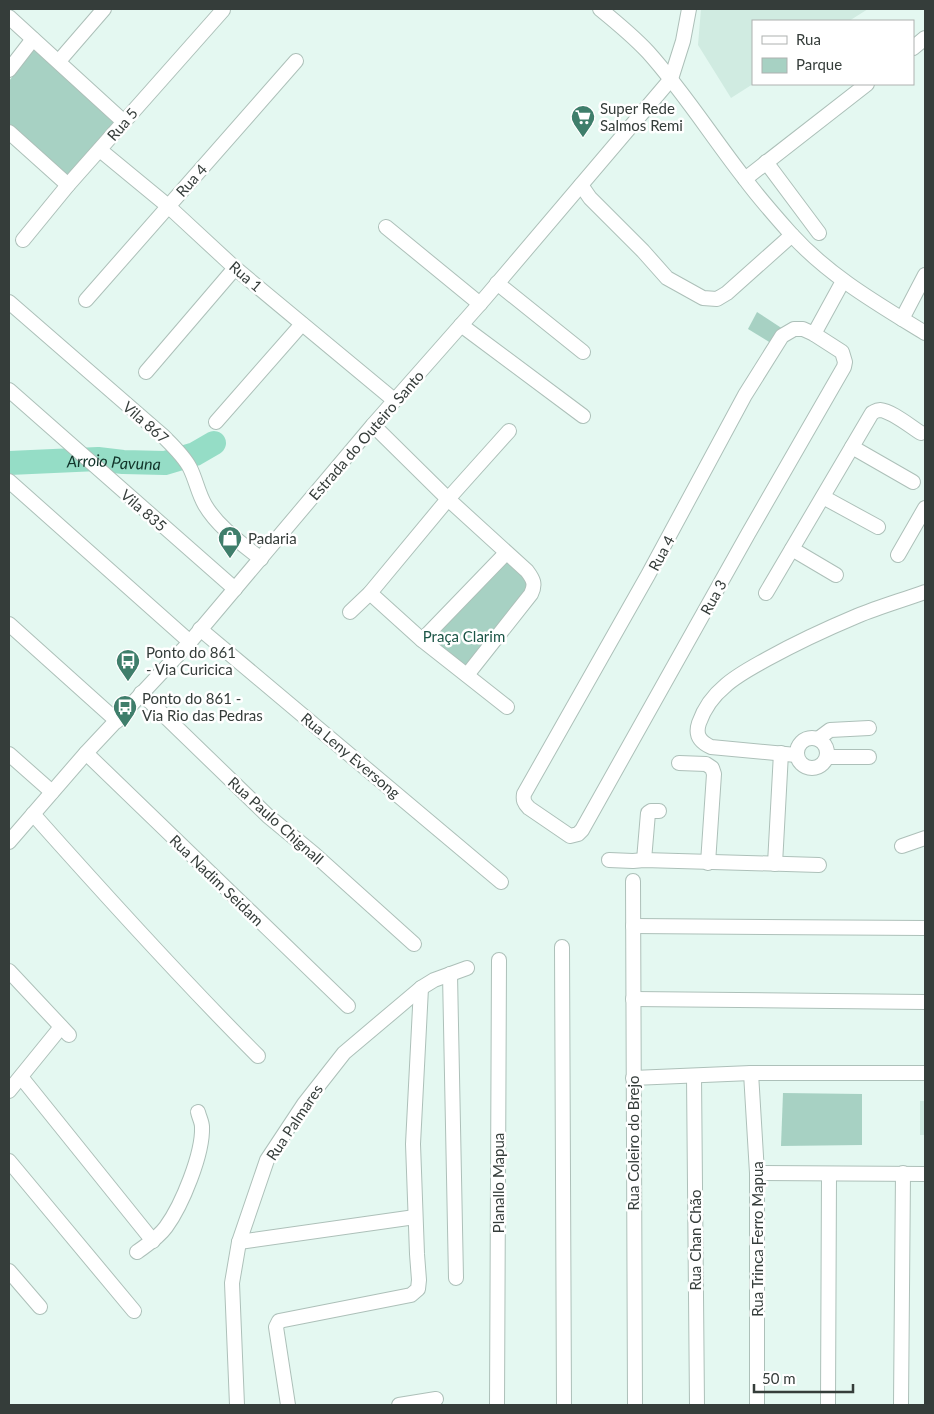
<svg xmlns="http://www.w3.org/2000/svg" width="934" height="1414" font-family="Lato,sans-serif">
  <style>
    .built { fill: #d0ebe1 }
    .green { fill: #a7d1c3 }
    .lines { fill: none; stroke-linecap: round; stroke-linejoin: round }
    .river { stroke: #95ddc6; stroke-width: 24 }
    .minor-casing { stroke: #adc0b9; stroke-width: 16 }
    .minor { stroke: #fff; stroke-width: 14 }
    .labels { text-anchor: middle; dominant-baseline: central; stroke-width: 5; stroke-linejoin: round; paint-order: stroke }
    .poi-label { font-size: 15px; fill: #353d3a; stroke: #fff; text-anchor: start }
    .street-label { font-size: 15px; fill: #353d3a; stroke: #fff }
    .park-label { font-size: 15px; fill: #1b5546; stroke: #fff }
    .water-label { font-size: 16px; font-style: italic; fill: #113329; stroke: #fff }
  </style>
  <rect width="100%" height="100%" fill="#e4f8f1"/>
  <g class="built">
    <polygon points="701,9 868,9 849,21 753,21 753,84 731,98 698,45"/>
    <rect x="920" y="1101" width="5" height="34"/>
  </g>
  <g class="green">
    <polygon points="34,49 115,124 68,179 9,124 9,81"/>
    <polygon points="757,312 783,329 774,345 748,329"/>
    <polygon points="506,553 534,582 467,675 422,640"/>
    <polygon points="783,1093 862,1094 862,1145 781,1146"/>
  </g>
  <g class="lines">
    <path class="river" id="s1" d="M 9,463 L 98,459 L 123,462 L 165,463 L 195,454 L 214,443"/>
    <g class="minor-casing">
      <g id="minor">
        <path d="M 600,9 C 616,22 633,36 648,52 C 684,92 712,137 745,179 C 759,198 775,216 791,234 C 829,276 878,304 925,333"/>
        <polyline points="9,17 124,122"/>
        <polyline points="913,48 925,38"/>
        <polyline points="59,61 104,9"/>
        <polyline points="9,70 33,39"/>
        <polyline points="9,132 68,185"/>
        <polyline points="100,150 168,206 235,268 394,400"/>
        <polyline points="766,162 819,233"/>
        <polyline points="745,179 867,84"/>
        <polyline points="581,185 590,198 643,251 667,278 703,298 717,299 727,293 792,235"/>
        <polyline points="386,227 480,304"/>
        <polyline points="23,240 68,185 223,10"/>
        <polyline points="497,283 583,352"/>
        <polyline points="86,300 296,61"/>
        <path d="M 9,302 L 162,435 C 172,445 184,456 190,468 C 196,480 198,493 205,505 C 218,527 241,543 261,559"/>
        <polyline points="902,319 925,275"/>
        <polyline points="461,325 583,416"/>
        <path d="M 794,329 L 803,329 L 814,334 L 842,352 L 845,362 L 844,367 L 748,534 L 582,830 L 578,834 L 570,836 L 529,808 C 524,803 523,800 524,794 L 648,575 L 745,395 L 782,336 Z"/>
        <polyline points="814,334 843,281"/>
        <polyline points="146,372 235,268"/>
        <polyline points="9,390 235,589"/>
        <polyline points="216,422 302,324"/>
        <path d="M 373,425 L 448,499 L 527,571 C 533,579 536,584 531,594 L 467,675"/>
        <polyline points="852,447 913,482"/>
        <polyline points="9,481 190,642"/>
        <polyline points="823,497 878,527"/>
        <polyline points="792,549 836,575"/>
        <polyline points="898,555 925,508"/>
        <polyline points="370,593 422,640 507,707"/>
        <path d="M 766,593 L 872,413 C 876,411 876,410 880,410 C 892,411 911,427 921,433"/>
        <polyline points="350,612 370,593 448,499 509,431"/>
        <polyline points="9,624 117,721"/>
        <polyline points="200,629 501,882"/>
        <polyline points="422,640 506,553"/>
        <polyline points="141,693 268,816 314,854 414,944"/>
        <circle cx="812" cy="753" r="15"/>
        <polyline points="818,739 830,730 869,728"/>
        <polyline points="86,753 348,1006"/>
        <polyline points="9,754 52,792"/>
        <path d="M 796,755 L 711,747 C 700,742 695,735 699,723 C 704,709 714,695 725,686 C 737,675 753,667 767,659 C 796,643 826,629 857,616 C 879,607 903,600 925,592"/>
        <polyline points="827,757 869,757"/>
        <polyline points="679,763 706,764 712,768 714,774 708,863"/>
        <path d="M 33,814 C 106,896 180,978 258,1056"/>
        <polyline points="9,842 86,753 190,642 373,425 485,298 671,79 683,41 689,9"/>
        <polyline points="902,846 925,838"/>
        <polyline points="609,860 633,861 644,860 819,865"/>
        <polyline points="644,860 648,813 651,811 659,811"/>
        <polyline points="775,864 781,753"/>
        <polyline points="633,881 635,1405"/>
        <polyline points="633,926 925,928"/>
        <polyline points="562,947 564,1405"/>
        <polyline points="9,971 69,1035"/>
        <polyline points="450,974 456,1278"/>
        <polyline points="633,999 925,1002"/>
        <polyline points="751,1073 757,1173 757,1405"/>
        <polyline points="694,1076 697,1405"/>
        <polyline points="21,1077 153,1241"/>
        <polyline points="633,1078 751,1073 925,1073"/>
        <polyline points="9,1091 61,1027"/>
        <polyline points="9,1161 134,1311"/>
        <polyline points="757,1173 925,1174"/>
        <polyline points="239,1242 415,1217"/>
        <path d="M 137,1252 C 148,1244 158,1238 166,1227 C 182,1205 203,1154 202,1127 C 202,1122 199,1117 198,1112"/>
        <polyline points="9,1271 40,1307"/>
        <polyline points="237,1405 232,1283 239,1242 267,1160 304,1104 344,1053 421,988 434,980 467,968"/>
        <polyline points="288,1405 276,1327 279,1321 411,1295 418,1289 419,1280 417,1254 413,1144 421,988"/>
        <polyline points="399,1405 436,1399"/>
        <polyline points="497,1405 499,960"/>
        <polyline points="828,1405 829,1174"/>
        <polyline points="901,1405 903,1173"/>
      </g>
    </g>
    <use href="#minor" class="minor"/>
  </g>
  <defs>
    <g id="supermarket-pin" transform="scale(1.25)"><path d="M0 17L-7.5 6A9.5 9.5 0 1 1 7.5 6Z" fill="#3f7e6b" stroke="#fff"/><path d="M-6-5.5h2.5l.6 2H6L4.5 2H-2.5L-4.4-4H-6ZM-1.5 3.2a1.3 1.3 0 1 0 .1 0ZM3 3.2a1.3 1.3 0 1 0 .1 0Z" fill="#fff"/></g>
    <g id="shop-pin" transform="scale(1.25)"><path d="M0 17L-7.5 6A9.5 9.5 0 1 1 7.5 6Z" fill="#3f7e6b" stroke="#fff"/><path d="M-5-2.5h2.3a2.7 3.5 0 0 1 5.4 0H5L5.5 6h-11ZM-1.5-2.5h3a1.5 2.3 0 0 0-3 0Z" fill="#fff"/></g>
    <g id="bus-pin" transform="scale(1.25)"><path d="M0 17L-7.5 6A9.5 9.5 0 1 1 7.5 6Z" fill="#3f7e6b" stroke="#fff"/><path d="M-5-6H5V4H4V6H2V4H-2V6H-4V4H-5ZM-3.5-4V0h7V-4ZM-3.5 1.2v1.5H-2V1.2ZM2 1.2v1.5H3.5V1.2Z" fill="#fff"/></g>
  </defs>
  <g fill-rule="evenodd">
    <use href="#supermarket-pin" x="583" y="117"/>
    <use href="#shop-pin" x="230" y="538"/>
    <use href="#bus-pin" x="128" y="661"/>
    <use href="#bus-pin" x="125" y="707"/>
  </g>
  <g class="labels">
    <g class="poi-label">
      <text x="600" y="108">Super Rede<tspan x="600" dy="17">Salmos Remi</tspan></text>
      <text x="248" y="538">Padaria</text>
      <text x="146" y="652">Ponto do 861<tspan x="146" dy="17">- Via Curicica</tspan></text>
      <text x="142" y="698">Ponto do 861 -<tspan x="142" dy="17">Via Rio das Pedras</tspan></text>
    </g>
    <g class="street-label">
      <text transform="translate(122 124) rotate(-49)">Rua 5</text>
      <text transform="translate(191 180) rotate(-48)">Rua 4</text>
      <text transform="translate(246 276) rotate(41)">Rua 1</text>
      <text transform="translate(146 422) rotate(41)">Vila 867</text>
      <text transform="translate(366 435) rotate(-49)">Estrada do Outeiro Santo</text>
      <text transform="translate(144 510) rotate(41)">Vila 835</text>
      <text transform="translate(661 553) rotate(-62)">Rua 4</text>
      <text transform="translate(713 597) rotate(-61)">Rua 3</text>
      <text transform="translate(351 755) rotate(40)">Rua Leny Eversong</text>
      <text transform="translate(276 820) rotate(42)">Rua Paulo Chignall</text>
      <text transform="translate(217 880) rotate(44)">Rua Nadim Seidam</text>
      <text transform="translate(294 1122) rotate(-56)">Rua Palmares</text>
      <text transform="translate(633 1143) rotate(-90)">Rua Coleiro do Brejo</text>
      <text transform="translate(498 1183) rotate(-90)">Planallo Mapua</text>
      <text transform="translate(757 1239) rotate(-90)">Rua Trinca Ferro Mapua</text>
      <text transform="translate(695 1240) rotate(-90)">Rua Chan Chão</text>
    </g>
    <g class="park-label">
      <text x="464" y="636">Praça Clarim</text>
    </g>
    <g class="water-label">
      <text stroke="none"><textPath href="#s1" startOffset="105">Arroio Pavuna</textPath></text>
    </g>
  </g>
  <rect width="934" height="1414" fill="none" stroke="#353d3a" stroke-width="20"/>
  <rect x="752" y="20" width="162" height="65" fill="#ffffff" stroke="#aeb1b0"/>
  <rect x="762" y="36" width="25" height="8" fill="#ffffff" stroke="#aeb1b0"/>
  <text x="796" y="45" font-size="15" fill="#353d3a">Rua</text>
  <rect x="762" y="58" width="25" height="15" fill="#a7d1c3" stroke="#aeb1b0"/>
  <text x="796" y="70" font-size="15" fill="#353d3a">Parque</text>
  <path d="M754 1384v8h99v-8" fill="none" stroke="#353d3a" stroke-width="2.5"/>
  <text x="762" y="1384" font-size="15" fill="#353d3a" stroke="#ffffff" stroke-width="4" paint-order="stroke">50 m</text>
</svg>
